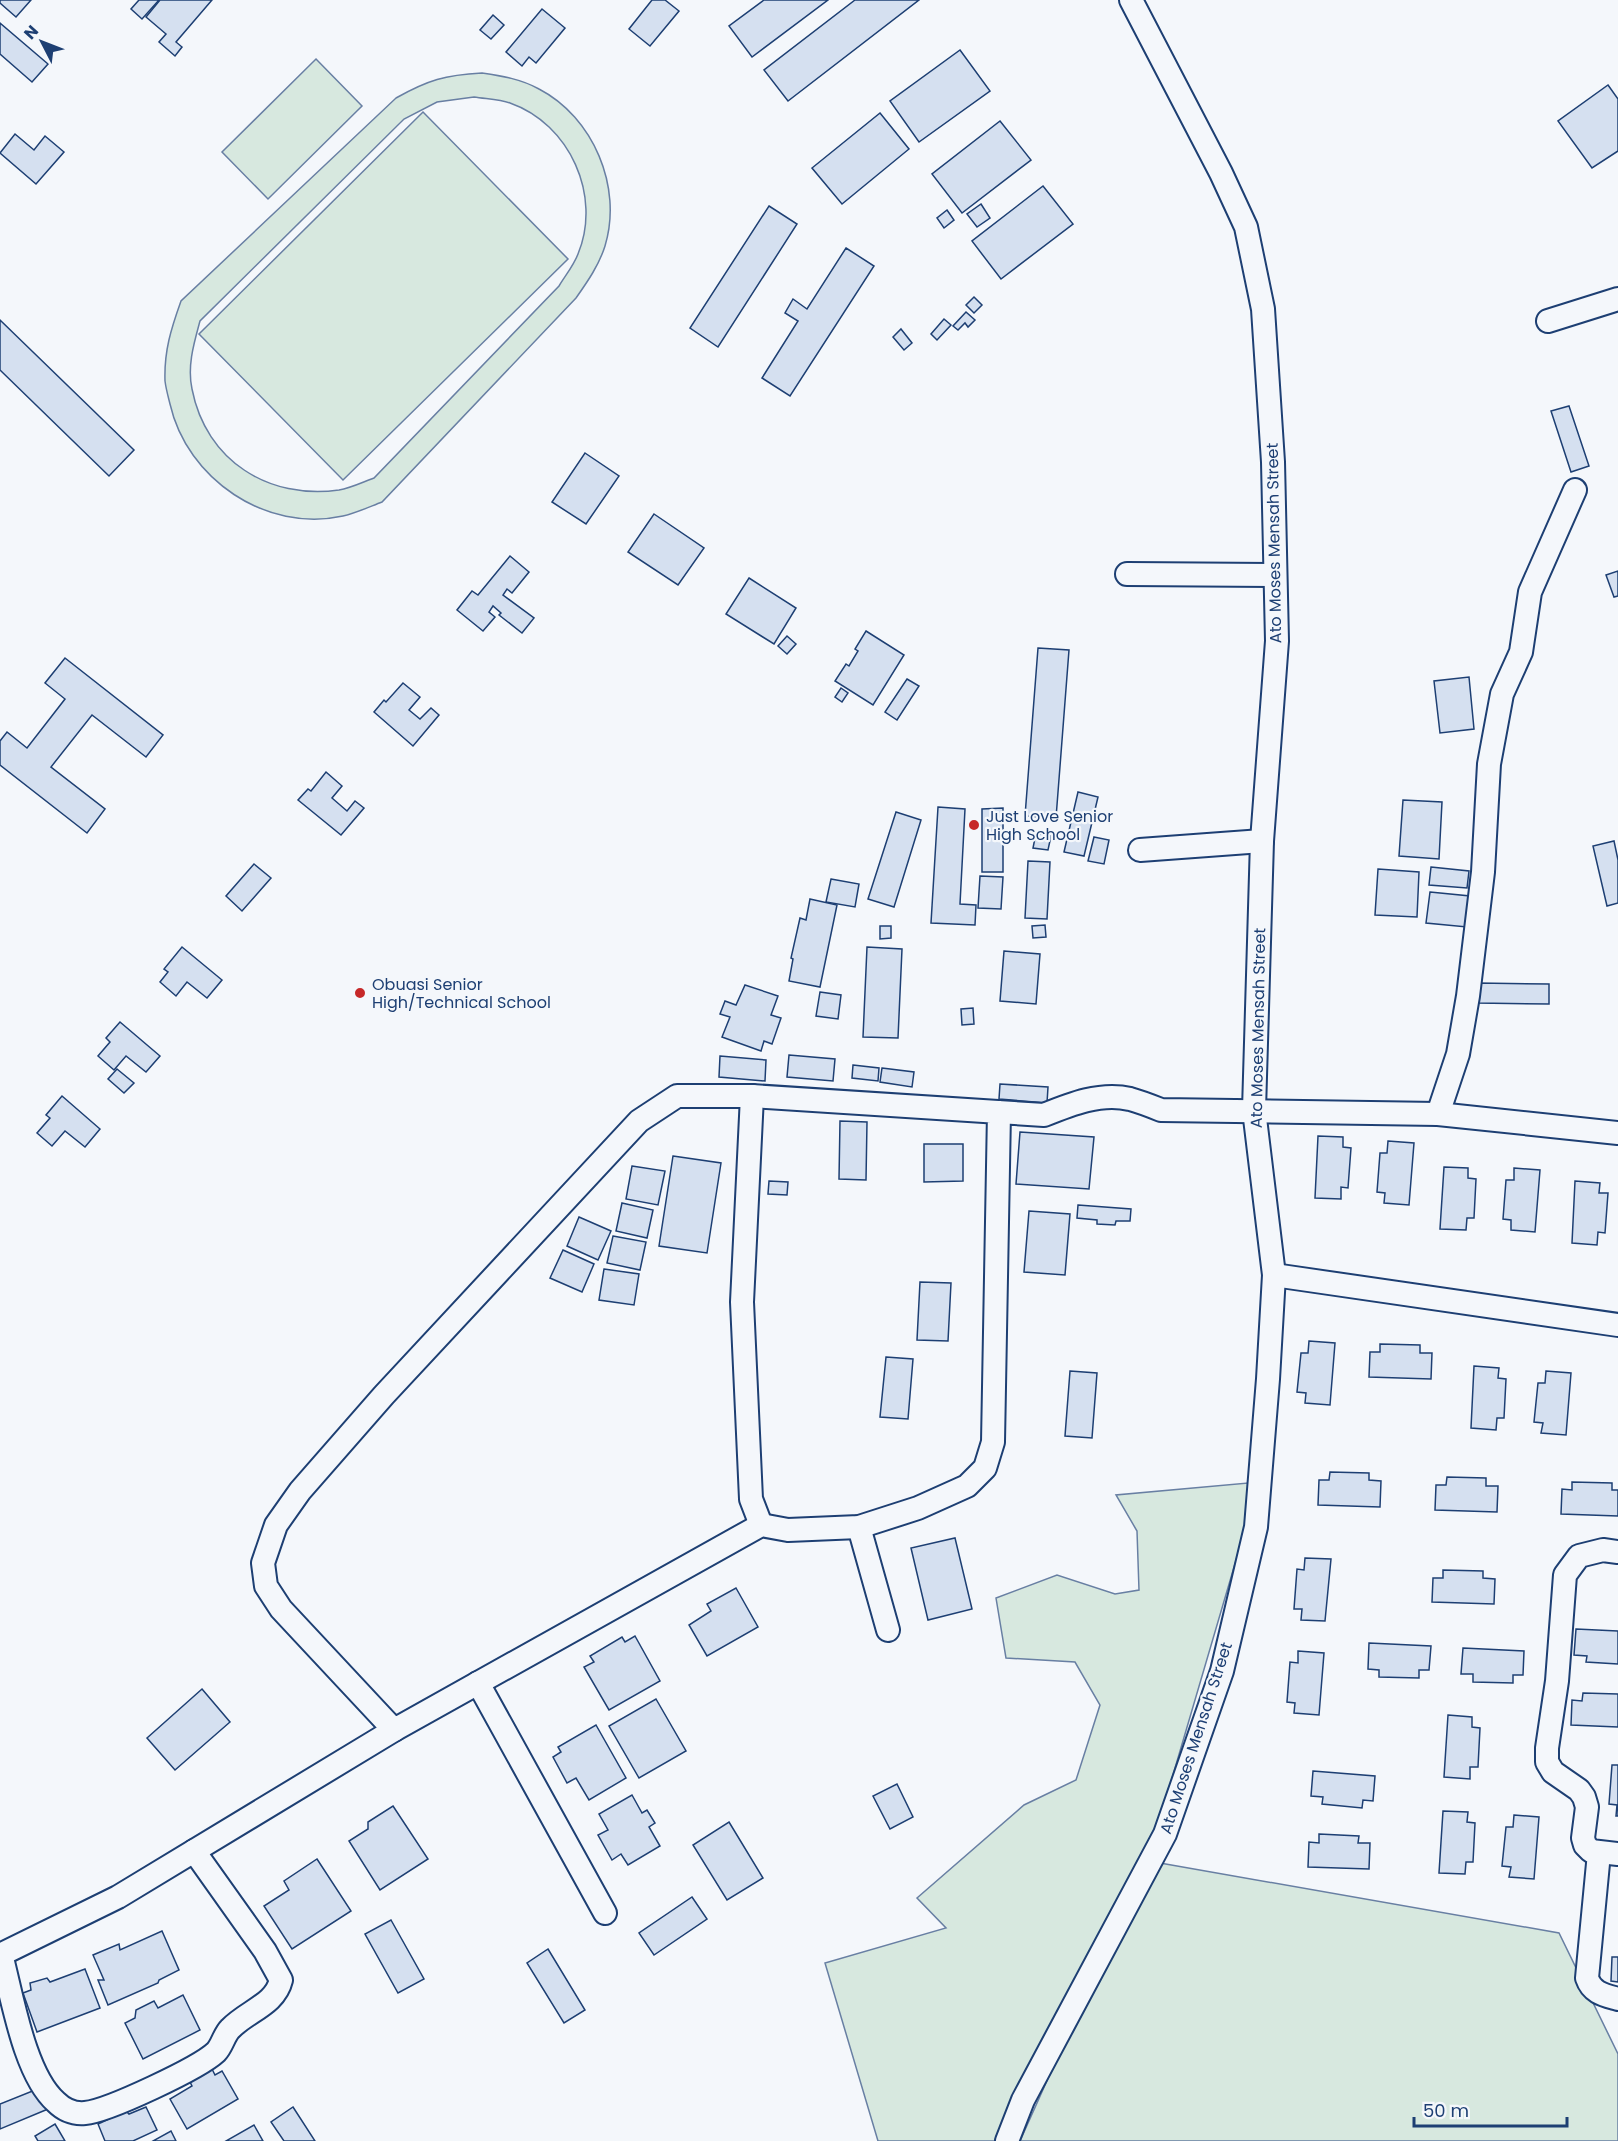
<svg xmlns="http://www.w3.org/2000/svg" width="1618" height="2141" font-family="Poppins,sans-serif">
  <style>
    .green { fill: #d7e8df; stroke: #687fa3; stroke-width: 1.5; fill-rule: evenodd }
    .building { fill: #d5e0f0; stroke: #1d3f73; stroke-width: 1.5 }
    .lines { fill: none; stroke-linecap: round; stroke-linejoin: round }
    .minor-casing { stroke: #1d3f73; stroke-width: 26 }
    .minor { stroke: #f4f7fb; stroke-width: 22 }
    .poi-dot { fill: #c62828; stroke: #f4f7fb; stroke-width: 2 }
    .labels { text-anchor: middle; dominant-baseline: central; stroke-width: 4.5; stroke-linejoin: round; paint-order: stroke }
    .street-label { font-size: 16px; fill: #1d3f73; stroke: #f4f7fb }
    .poi-label { font-size: 16px; fill: #1d3f73; stroke: #f4f7fb; text-anchor: start }
  </style>
  <rect width="100%" height="100%" fill="#f4f7fb"/>
  <g class="green">
    <polygon points="316,59 362,106 268,199 222,152"/>
    <path d="M 482,73 C 502,76 521,79 539,89 C 593,117 623,187 605,246 C 599,265 588,281 576,298 L 382,502 C 369,507 356,513 343,516 C 266,533 187,479 170,404 C 168,396 166,389 165,381 C 164,351 171,329 181,301 L 396,98 C 428,80 445,75 482,73 ZM 474,97 C 486,99 499,99 510,103 C 570,124 602,196 578,254 C 574,265 565,276 559,286 L 374,478 C 363,482 351,488 339,490 C 269,500 206,461 192,389 C 187,366 194,343 200,321 L 404,119 L 437,102 Z"/>
    <polygon points="423,112 568,259 343,480 199,334"/>
    <polygon points="1259,1482 1158,1826 996,2141 878,2141 825,1963 946,1928 917,1898 1024,1805 1076,1780 1100,1705 1075,1662 1006,1658 996,1598 1057,1575 1115,1594 1139,1590 1137,1531 1116,1495"/>
    <polygon points="1160,1863 1559,1933 1618,2054 1618,2141 1020,2141 1058,2056"/>
  </g>
  <g class="building">
    <polygon points="0,0 31,0 16,17 0,3"/>
    <polygon points="139,0 159,0 142,19 131,9"/>
    <polygon points="160,0 212,0 176,42 182,47 175,56 159,42 166,34 146,17"/>
    <polygon points="652,0 665,0 679,11 650,46 629,29"/>
    <polygon points="764,0 828,0 752,57 729,26"/>
    <polygon points="855,0 919,0 788,101 764,70"/>
    <polygon points="542,9 565,28 536,63 529,57 522,66 506,52"/>
    <polygon points="493,15 504,25 491,39 480,30"/>
    <polygon points="0,23 48,64 32,82 0,54"/>
    <polygon points="960,50 990,91 919,142 890,101"/>
    <polygon points="1608,85 1618,99 1618,151 1592,168 1558,121"/>
    <polygon points="880,113 909,149 842,204 812,168"/>
    <polygon points="1000,121 1031,160 962,213 932,174"/>
    <polygon points="15,134 34,150 45,136 64,152 36,184 0,153"/>
    <polygon points="1043,186 1073,224 1001,279 972,241"/>
    <polygon points="981,204 990,218 977,227 967,214"/>
    <polygon points="769,206 797,224 718,347 690,328"/>
    <polygon points="947,210 954,220 944,228 937,218"/>
    <polygon points="846,248 874,266 790,396 762,378 798,321 785,313 793,299 807,309"/>
    <polygon points="974,297 982,305 974,313 966,305"/>
    <polygon points="966,312 975,320 968,327 965,323 958,330 953,326"/>
    <polygon points="944,319 951,325 937,340 931,334"/>
    <polygon points="0,320 134,450 109,476 0,370"/>
    <polygon points="901,329 912,343 904,350 893,337"/>
    <polygon points="1569,406 1589,466 1571,472 1551,411"/>
    <polygon points="585,453 619,476 586,524 552,502"/>
    <polygon points="654,514 704,548 678,585 628,552"/>
    <polygon points="510,556 529,572 512,593 507,589 503,595 534,618 522,633 499,615 501,613 493,606 489,612 495,617 483,631 457,610 472,591 478,595"/>
    <polygon points="1618,571 1618,596 1614,597 1606,575"/>
    <polygon points="749,578 796,608 774,644 726,614"/>
    <polygon points="866,631 904,655 873,705 835,681 846,664 849,666 858,651 855,649"/>
    <polygon points="787,636 796,644 787,654 778,646"/>
    <polygon points="1038,648 1069,650 1056,818 1025,816"/>
    <polygon points="65,658 163,735 146,757 92,715 51,767 105,809 87,833 0,765 0,741 7,732 27,748 65,699 45,683"/>
    <polygon points="1469,677 1474,729 1440,733 1434,681"/>
    <polygon points="907,679 919,686 897,720 885,712"/>
    <polygon points="403,683 420,697 409,710 420,719 431,708 439,715 413,746 374,712 384,700 386,702"/>
    <polygon points="841,688 848,693 842,702 835,697"/>
    <polygon points="326,772 342,786 332,798 347,811 355,801 364,808 341,835 298,800 308,789 311,791"/>
    <polygon points="1078,792 1098,797 1084,856 1064,852"/>
    <polygon points="1403,800 1442,802 1439,859 1399,856"/>
    <polygon points="938,807 965,809 960,904 976,905 975,925 931,923"/>
    <polygon points="1003,808 1003,872 982,872 982,809"/>
    <polygon points="896,812 921,820 894,907 868,899"/>
    <polygon points="1036,833 1051,836 1048,850 1033,848"/>
    <polygon points="1094,837 1109,840 1104,864 1088,861"/>
    <polygon points="1614,841 1618,860 1618,903 1607,906 1593,846"/>
    <polygon points="1028,861 1050,862 1047,919 1025,918"/>
    <polygon points="254,864 271,878 242,911 226,896"/>
    <polygon points="1431,867 1469,871 1467,888 1429,885"/>
    <polygon points="1378,869 1419,872 1417,917 1375,915"/>
    <polygon points="980,876 1003,877 1001,909 978,908"/>
    <polygon points="831,879 859,884 855,907 826,902"/>
    <polygon points="1430,892 1470,896 1467,927 1426,923"/>
    <polygon points="810,899 837,905 820,987 789,981 793,959 791,958 800,918 806,920"/>
    <polygon points="1045,925 1046,937 1033,938 1032,926"/>
    <polygon points="880,926 891,926 891,938 880,939"/>
    <polygon points="182,947 222,980 207,998 187,982 176,996 160,982 168,972 164,969"/>
    <polygon points="867,947 902,949 898,1038 863,1037"/>
    <polygon points="1004,951 1040,954 1036,1004 1000,1001"/>
    <polygon points="1477,983 1549,984 1549,1004 1477,1003"/>
    <polygon points="745,985 778,996 771,1015 781,1018 772,1044 764,1041 761,1051 722,1037 730,1017 720,1014 725,1001 736,1005"/>
    <polygon points="820,992 841,995 838,1019 816,1016"/>
    <polygon points="973,1008 974,1024 962,1025 961,1009"/>
    <polygon points="120,1022 160,1056 146,1072 126,1056 114,1070 98,1056 110,1042 106,1038"/>
    <polygon points="789,1055 835,1059 833,1081 787,1077"/>
    <polygon points="720,1056 766,1060 765,1081 719,1077"/>
    <polygon points="853,1065 879,1068 878,1081 852,1078"/>
    <polygon points="882,1068 914,1072 912,1087 880,1082"/>
    <polygon points="117,1069 134,1083 124,1093 108,1079"/>
    <polygon points="1000,1084 1048,1087 1047,1103 999,1099"/>
    <polygon points="62,1096 100,1129 85,1147 65,1131 52,1146 37,1133 50,1118 46,1115"/>
    <polygon points="840,1121 867,1122 866,1180 839,1179"/>
    <polygon points="1020,1132 1094,1137 1089,1189 1016,1184"/>
    <polygon points="1318,1136 1343,1137 1343,1147 1351,1148 1348,1188 1341,1187 1341,1199 1315,1198"/>
    <polygon points="1388,1141 1414,1143 1409,1205 1384,1203 1385,1193 1377,1192 1380,1153 1387,1153"/>
    <polygon points="924,1144 963,1144 963,1181 924,1182"/>
    <polygon points="673,1156 721,1163 707,1253 659,1246"/>
    <polygon points="632,1166 665,1171 658,1205 626,1199"/>
    <polygon points="1444,1167 1468,1168 1468,1178 1476,1179 1474,1218 1467,1218 1466,1230 1440,1229"/>
    <polygon points="1514,1168 1540,1170 1535,1232 1511,1230 1511,1220 1503,1219 1506,1180 1514,1180"/>
    <polygon points="769,1181 788,1182 787,1195 768,1194"/>
    <polygon points="1575,1181 1600,1183 1599,1193 1608,1193 1605,1233 1598,1232 1597,1245 1572,1243"/>
    <polygon points="622,1203 653,1210 647,1238 616,1231"/>
    <polygon points="1078,1205 1131,1209 1130,1221 1116,1221 1115,1225 1097,1224 1097,1220 1077,1218"/>
    <polygon points="1029,1211 1070,1214 1065,1275 1024,1272"/>
    <polygon points="579,1217 611,1231 598,1260 567,1246"/>
    <polygon points="613,1236 646,1242 640,1270 607,1263"/>
    <polygon points="563,1250 594,1264 582,1292 550,1278"/>
    <polygon points="604,1269 639,1274 634,1305 599,1300"/>
    <polygon points="920,1282 951,1283 948,1341 917,1340"/>
    <polygon points="1309,1341 1335,1343 1330,1405 1305,1403 1306,1393 1297,1392 1301,1353 1308,1353"/>
    <polygon points="1380,1344 1420,1345 1420,1353 1432,1353 1431,1379 1369,1377 1370,1352 1380,1352"/>
    <polygon points="886,1357 913,1359 908,1419 880,1417"/>
    <polygon points="1474,1366 1499,1368 1498,1378 1506,1379 1504,1418 1497,1418 1496,1430 1471,1428"/>
    <polygon points="1070,1371 1097,1373 1092,1438 1065,1436"/>
    <polygon points="1546,1371 1571,1373 1566,1435 1541,1433 1543,1423 1534,1422 1538,1383 1545,1383"/>
    <polygon points="1330,1472 1369,1473 1369,1480 1381,1481 1380,1507 1318,1505 1319,1480 1329,1480"/>
    <polygon points="1447,1477 1486,1478 1486,1486 1498,1486 1497,1512 1435,1510 1436,1485 1446,1485"/>
    <polygon points="1572,1482 1612,1483 1612,1490 1618,1490 1618,1516 1561,1514 1562,1489 1572,1490"/>
    <polygon points="955,1538 972,1609 928,1620 911,1548"/>
    <polygon points="1305,1558 1331,1559 1325,1621 1301,1620 1302,1609 1294,1609 1297,1569 1304,1570"/>
    <polygon points="1443,1570 1483,1571 1483,1578 1495,1579 1494,1604 1432,1602 1433,1578 1443,1578"/>
    <polygon points="736,1588 758,1627 707,1656 689,1625 711,1611 707,1604"/>
    <polygon points="1576,1629 1618,1631 1618,1664 1586,1662 1587,1656 1574,1655"/>
    <polygon points="635,1636 660,1681 609,1710 584,1667 594,1662 590,1656 622,1637 625,1642"/>
    <polygon points="1369,1643 1431,1646 1429,1670 1419,1670 1419,1678 1379,1677 1379,1670 1368,1669"/>
    <polygon points="1463,1648 1524,1651 1523,1675 1513,1675 1513,1683 1473,1682 1473,1674 1461,1674"/>
    <polygon points="1298,1651 1324,1653 1319,1715 1294,1713 1295,1703 1287,1702 1290,1662 1298,1663"/>
    <polygon points="202,1689 230,1722 175,1770 147,1738"/>
    <polygon points="1583,1693 1618,1694 1618,1727 1571,1725 1572,1700 1582,1701"/>
    <polygon points="656,1699 686,1751 639,1778 609,1726"/>
    <polygon points="1448,1715 1472,1717 1472,1727 1480,1728 1478,1767 1470,1767 1470,1779 1444,1777"/>
    <polygon points="596,1725 626,1778 589,1800 576,1778 567,1783 553,1757 561,1752 558,1747"/>
    <polygon points="1612,1765 1618,1765 1618,1816 1616,1816 1617,1805 1609,1804"/>
    <polygon points="1313,1771 1375,1776 1373,1801 1363,1800 1362,1808 1322,1804 1323,1797 1311,1796"/>
    <polygon points="897,1784 913,1817 890,1829 873,1796"/>
    <polygon points="632,1795 642,1813 647,1810 655,1823 649,1827 660,1846 628,1865 621,1854 612,1860 598,1835 608,1830 599,1814"/>
    <polygon points="393,1806 428,1859 380,1890 349,1841 368,1829 368,1822"/>
    <polygon points="1443,1811 1468,1812 1467,1822 1475,1823 1473,1862 1466,1862 1465,1874 1439,1873"/>
    <polygon points="1514,1815 1539,1817 1534,1879 1509,1877 1511,1867 1502,1866 1506,1827 1513,1827"/>
    <polygon points="729,1822 763,1878 727,1900 693,1845"/>
    <polygon points="1319,1834 1359,1836 1358,1843 1370,1843 1369,1869 1308,1867 1309,1842 1319,1843"/>
    <polygon points="317,1859 351,1911 292,1949 264,1906 289,1890 284,1881"/>
    <polygon points="692,1897 707,1919 654,1955 639,1933"/>
    <polygon points="391,1920 424,1979 398,1993 365,1934"/>
    <polygon points="162,1931 179,1970 159,1980 158,1983 108,2005 98,1980 104,1980 93,1955 119,1944 120,1950"/>
    <polygon points="548,1949 585,2010 564,2023 527,1963"/>
    <polygon points="1612,1957 1618,1957 1618,1982 1611,1981"/>
    <polygon points="85,1969 100,2008 37,2032 23,1993 31,1990 30,1983 47,1978 50,1982"/>
    <polygon points="183,1995 200,2030 143,2059 125,2023 135,2018 136,2010 154,2001 158,2008"/>
    <polygon points="212,2069 215,2075 222,2071 238,2099 187,2129 170,2099 192,2086 190,2082"/>
    <polygon points="40,2088 48,2109 0,2129 0,2104"/>
    <polygon points="146,2107 157,2130 133,2141 105,2141 98,2124 126,2111 129,2114"/>
    <polygon points="293,2107 315,2141 284,2141 271,2122"/>
    <polygon points="55,2124 65,2141 38,2141 35,2136"/>
    <polygon points="254,2125 263,2141 226,2141"/>
    <polygon points="171,2131 176,2141 153,2141"/>
  </g>
  <g class="lines">
    <g class="minor-casing">
      <g id="minor">
        <polyline points="1548,321 1618,299"/>
        <polyline points="1127,574 1274,575"/>
        <polyline points="1140,850 1262,841"/>
        <polyline points="752,1096 742,1302 751,1499 761,1525"/>
        <path d="M 999,1112 L 993,1442 L 985,1468 L 967,1486 L 918,1508 L 859,1527 L 788,1530 L 761,1525 L 394,1730 L 281,1609 L 266,1586 L 263,1563 L 276,1525 L 300,1491 L 384,1395 L 639,1121 L 677,1096 L 752,1096 L 1044,1115 C 1071,1104 1101,1092 1130,1099 C 1141,1102 1151,1106 1161,1110 L 1438,1114 L 1618,1133"/>
        <polyline points="1438,1114 1458,1054 1468,996 1483,872 1489,764 1502,694 1521,652 1530,592 1575,490"/>
        <polyline points="1274,1275 1618,1325"/>
        <polyline points="859,1527 888,1630"/>
        <polyline points="1618,1552 1603,1550 1579,1556 1565,1575 1557,1681 1547,1748 1547,1762 1553,1772 1579,1790 1584,1797 1587,1807 1583,1838 1585,1845 1591,1851 1618,1854"/>
        <polyline points="478,1683 605,1913"/>
        <path d="M 1599,1853 L 1587,1978 C 1592,1993 1604,1995 1618,1999"/>
        <path d="M 1,1954 C 12,1995 24,2074 56,2102 C 64,2110 74,2114 85,2113 C 108,2111 199,2068 216,2052 C 222,2046 224,2035 230,2029 C 247,2011 275,2005 281,1980 L 265,1951 L 194,1851"/>
        <polyline points="0,1955 118,1897 394,1730"/>
        <polyline points="1007,2141 1023,2100 1165,1834 1222,1671 1256,1527 1268,1379 1274,1275 1254,1110 1262,841 1277,641 1273,462 1263,309 1246,227 1221,173 1131,0"/>
      </g>
    </g>
    <use href="#minor" class="minor"/>
  </g>
  <g class="poi-dot">
    <circle cx="974" cy="825" r="6"/>
    <circle cx="360" cy="993" r="6"/>
  </g>
  <g class="labels">
    <g class="street-label">
      <text transform="translate(1274 543) rotate(-91)">Ato Moses Mensah Street</text>
      <text transform="translate(1258 1028) rotate(-89)">Ato Moses Mensah Street</text>
      <text transform="translate(1196 1738) rotate(-72)">Ato Moses Mensah Street</text>
    </g>
    <g class="poi-label">
      <text x="986" y="816">Just Love Senior<tspan x="986" dy="18">High School</tspan></text>
      <text x="372" y="984">Obuasi Senior<tspan x="372" dy="18">High/Technical School</tspan></text>
    </g>
  </g>
  <g transform="translate(42 42) rotate(312)" stroke="#f4f7fb" stroke-width="4.5" paint-order="stroke">
  <path d="M0-4.5L10 22L0 15L-10 22Z" fill="#1d3f73"/>
  <text y="-9" font-size="16" font-weight="bold" text-anchor="middle" fill="#1d3f73">N</text>
  </g>
  <path d="M1414 2117v9h153v-9" fill="none" stroke="#1d3f73" stroke-width="3"/>
  <text x="1423" y="2117" font-size="18" fill="#1d3f73" stroke="#f4f7fb" stroke-width="4.5" paint-order="stroke">50 m</text>
</svg>
